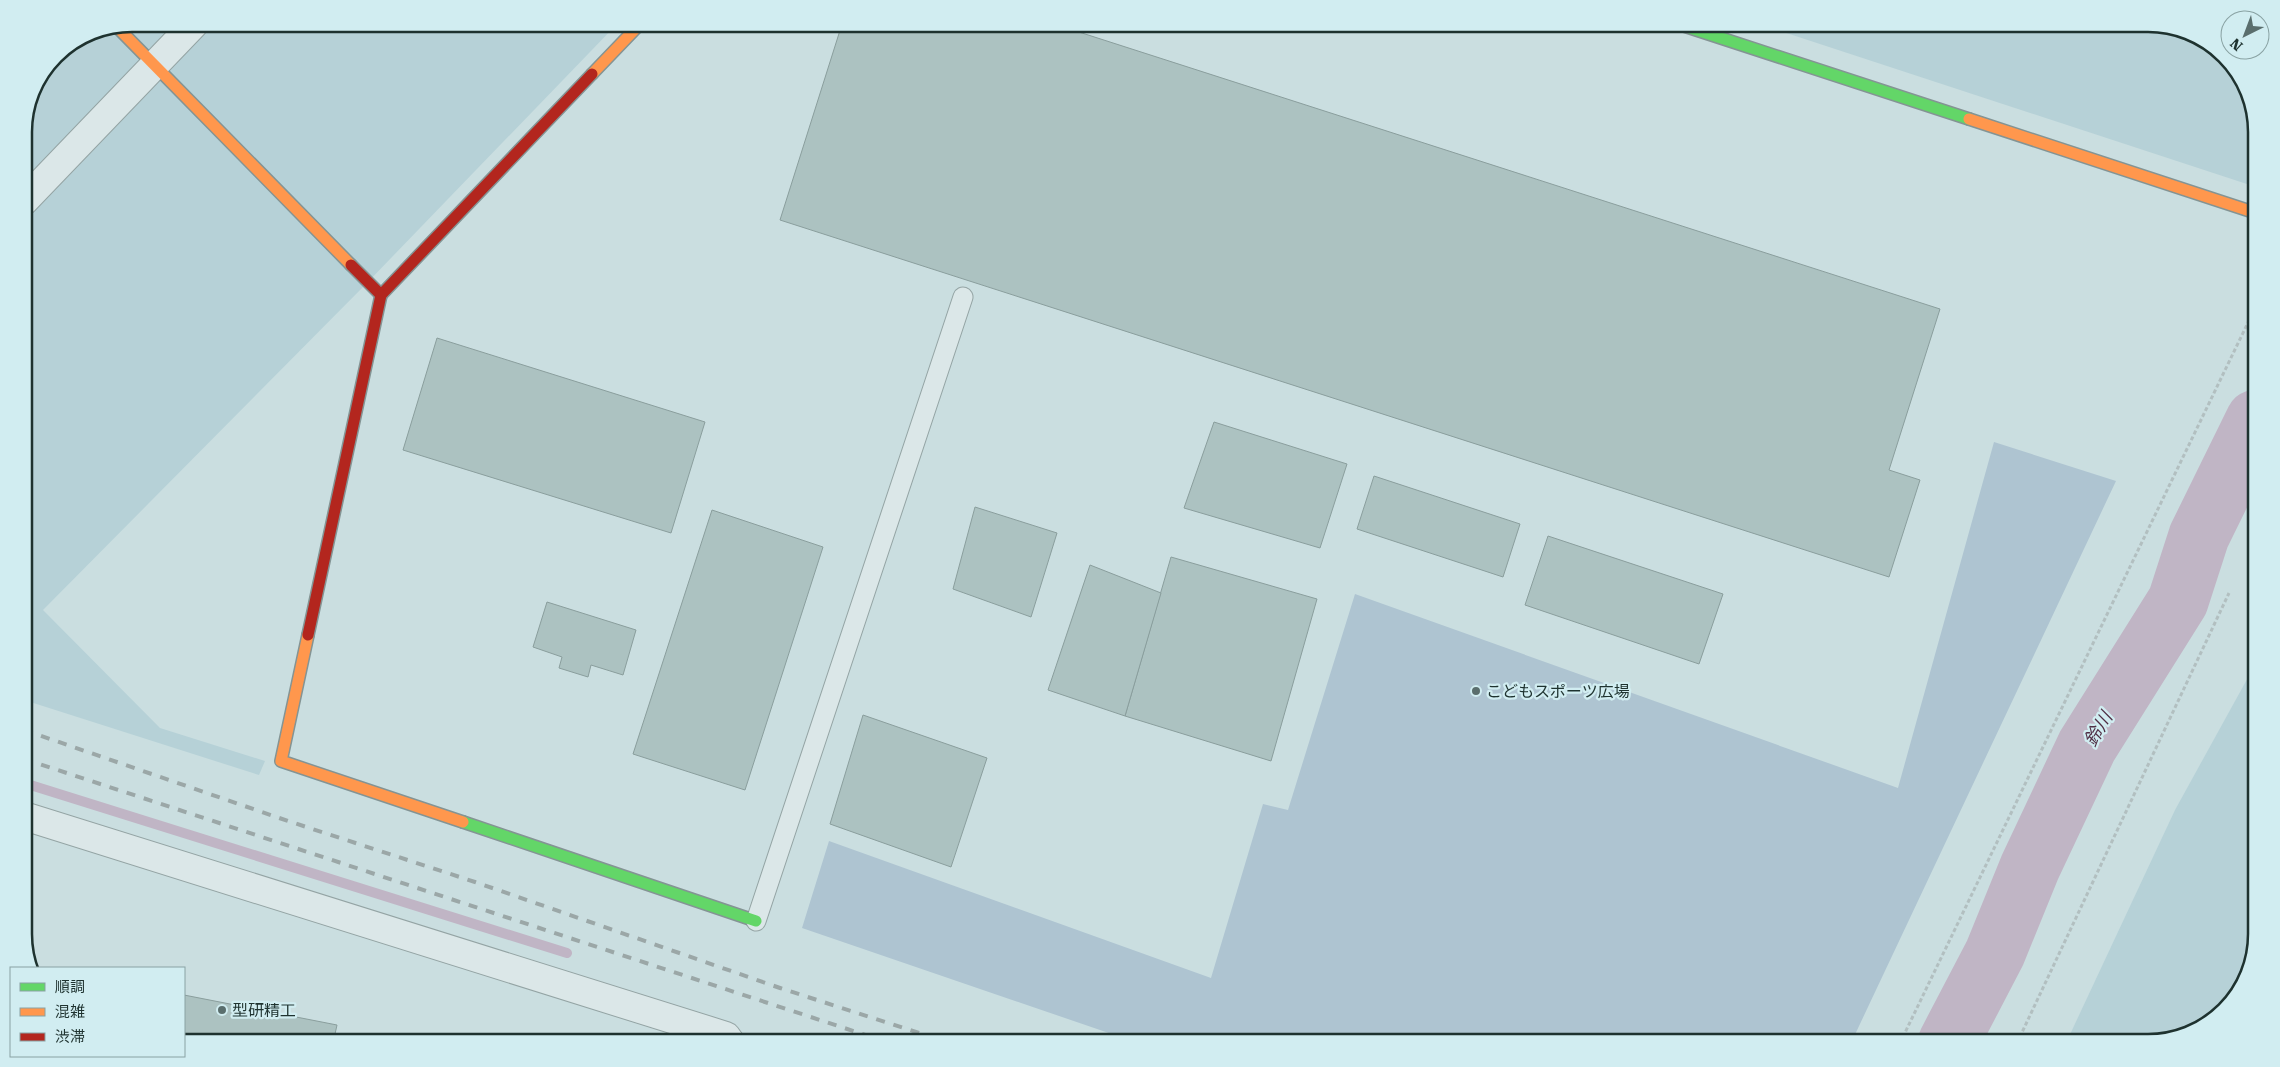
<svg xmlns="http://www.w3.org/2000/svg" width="2280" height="1067" font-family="'Roboto Serif','Noto Sans JP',serif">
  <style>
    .farmland { fill: #b6d1d7 }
    .green { fill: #aec4d1 }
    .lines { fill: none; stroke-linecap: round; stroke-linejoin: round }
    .stream { stroke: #c0b5c5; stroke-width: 10 }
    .river { stroke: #c0b5c5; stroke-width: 61 }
    .building { fill: #acc2c1; stroke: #8a9e9d }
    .lane-casing { stroke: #94a4a4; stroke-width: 21 }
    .street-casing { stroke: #94a4a4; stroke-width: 30 }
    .fast-casing { stroke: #849494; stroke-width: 14 }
    .slow-casing { stroke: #849494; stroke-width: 14 }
    .jam-casing { stroke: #849494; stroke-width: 14 }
    .path { stroke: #b2bfc0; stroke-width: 3; stroke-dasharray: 4 2.5; stroke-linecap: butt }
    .lane { stroke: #dbe7e8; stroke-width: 19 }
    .street { stroke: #dbe7e8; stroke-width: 28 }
    .fast { stroke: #63d668; stroke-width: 11 }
    .slow { stroke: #ff974d; stroke-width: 11 }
    .jam { stroke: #b3261e; stroke-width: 11 }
    .rail { stroke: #9ba7a7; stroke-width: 4; stroke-dasharray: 9 9; stroke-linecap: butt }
    .poi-dot { fill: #5a6e6d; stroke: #d1edf1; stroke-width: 2 }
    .labels { text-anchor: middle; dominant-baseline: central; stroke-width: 4.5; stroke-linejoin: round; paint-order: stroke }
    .poi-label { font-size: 16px; fill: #1e322f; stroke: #d1edf1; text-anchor: start }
    .water-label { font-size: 18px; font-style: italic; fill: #502f45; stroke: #d1edf1 }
    .rim { fill: none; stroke: #1e322f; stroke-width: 2.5 }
  </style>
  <rect width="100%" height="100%" fill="#cadee0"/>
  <g class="farmland">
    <polygon points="133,24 617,24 364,286 43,610 160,728 265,761 259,775 24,700 24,126 32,91 56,55 91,32"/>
    <polygon points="1759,24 2147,24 2189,32 2238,72 2256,126 2256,187"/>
    <polygon points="2256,663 2256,934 2248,976 2208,1025 2148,1043 2066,1043 2175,810"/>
  </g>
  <polygon class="green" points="1994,442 2116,481 1851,1043 1138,1043 802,928 829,841 1211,978 1263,804 1288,810 1355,594 1898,788"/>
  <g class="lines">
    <polyline class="stream" points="24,783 567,953"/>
    <polyline class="river" points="1948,1043 1995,953 2030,867 2087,746 2178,601 2199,536 2256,420"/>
  </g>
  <g class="building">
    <polygon points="842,24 1054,24 1940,309 1889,470 1920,480 1889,577 780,220"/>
    <polygon points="437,338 705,422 671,533 403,450"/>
    <polygon points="1214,422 1347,464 1320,548 1184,508"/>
    <polygon points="1374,476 1520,524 1503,577 1357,529"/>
    <polygon points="975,507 1057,533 1031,617 953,589"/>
    <polygon points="712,510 823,547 745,790 633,754"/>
    <polygon points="1548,536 1723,594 1699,664 1525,605"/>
    <polygon points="1171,557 1317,599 1271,761 1125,716"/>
    <polygon points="1090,565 1161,593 1125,716 1048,690"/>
    <polygon points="547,602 636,630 623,675 591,665 588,677 559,668 562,657 533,647"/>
    <polygon points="863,715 987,758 951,867 830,824"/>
    <polygon points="184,995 337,1025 333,1043 184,1043"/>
  </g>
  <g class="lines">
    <g class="lane-casing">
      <polyline id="lane" points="756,921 963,297"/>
    </g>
    <g class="street-casing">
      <g id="street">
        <polyline points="24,201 194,24"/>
        <polyline points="24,816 726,1036 731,1043"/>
      </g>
    </g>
    <g class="fast-casing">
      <g id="fast">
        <polyline points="1678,24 1969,119"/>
        <polyline points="463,822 756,921"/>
      </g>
    </g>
    <g class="slow-casing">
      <g id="slow">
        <polyline points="117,27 351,265"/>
        <polyline points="592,74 640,24"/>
        <polyline points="1969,119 2256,213"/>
        <polyline points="308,635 281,761 463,822"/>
      </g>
    </g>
    <g class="jam-casing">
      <g id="jam">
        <polyline points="351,265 381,295 592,74"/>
        <polyline points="308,635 381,295"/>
      </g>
    </g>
    <g class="path">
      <polyline points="1900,1043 2256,306"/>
      <polyline points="2017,1043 2229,593"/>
    </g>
    <use href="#lane" class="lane"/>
    <use href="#street" class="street"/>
    <use href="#fast" class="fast"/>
    <use href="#slow" class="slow"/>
    <use href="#jam" class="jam"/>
    <g class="rail">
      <polyline points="24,730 288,821 475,882 780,988 950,1043"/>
      <polyline points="24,759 890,1043"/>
    </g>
  </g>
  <g class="poi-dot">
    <circle cx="1476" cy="691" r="5"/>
    <circle cx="222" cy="1010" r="5"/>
  </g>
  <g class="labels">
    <g class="poi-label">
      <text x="1486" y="691">こどもスポーツ広場</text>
      <text x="232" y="1010">型研精工</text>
    </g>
    <g class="water-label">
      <text transform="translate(2098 729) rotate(-59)">鈴川</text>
    </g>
  </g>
  <path d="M0 0H2280V1067H0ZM132 32H2148A100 100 0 0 1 2248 132V934A100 100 0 0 1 2148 1034H132A100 100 0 0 1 32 934V132A100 100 0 0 1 132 32Z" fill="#d1edf1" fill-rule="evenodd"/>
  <path class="rim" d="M132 32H2148A100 100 0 0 1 2248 132V934A100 100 0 0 1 2148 1034H132A100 100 0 0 1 32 934V132A100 100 0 0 1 132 32Z"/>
  <rect x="10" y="967" width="175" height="90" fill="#d1edf1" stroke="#89a2a3"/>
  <rect x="20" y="983" width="25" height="8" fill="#63d668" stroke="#89a2a3"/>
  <text x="55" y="992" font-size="15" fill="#1e322f">順調</text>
  <rect x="20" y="1008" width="25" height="8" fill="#ff974d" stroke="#89a2a3"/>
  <text x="55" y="1017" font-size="15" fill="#1e322f">混雑</text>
  <rect x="20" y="1033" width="25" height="8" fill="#b3261e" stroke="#89a2a3"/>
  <text x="55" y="1042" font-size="15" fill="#1e322f">渋滞</text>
  <g transform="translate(2245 35) rotate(222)"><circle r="24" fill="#d1edf1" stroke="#89a2a3"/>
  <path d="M0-4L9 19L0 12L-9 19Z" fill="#5a6e6d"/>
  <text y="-8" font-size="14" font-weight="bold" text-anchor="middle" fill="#1e322f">N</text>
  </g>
</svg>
